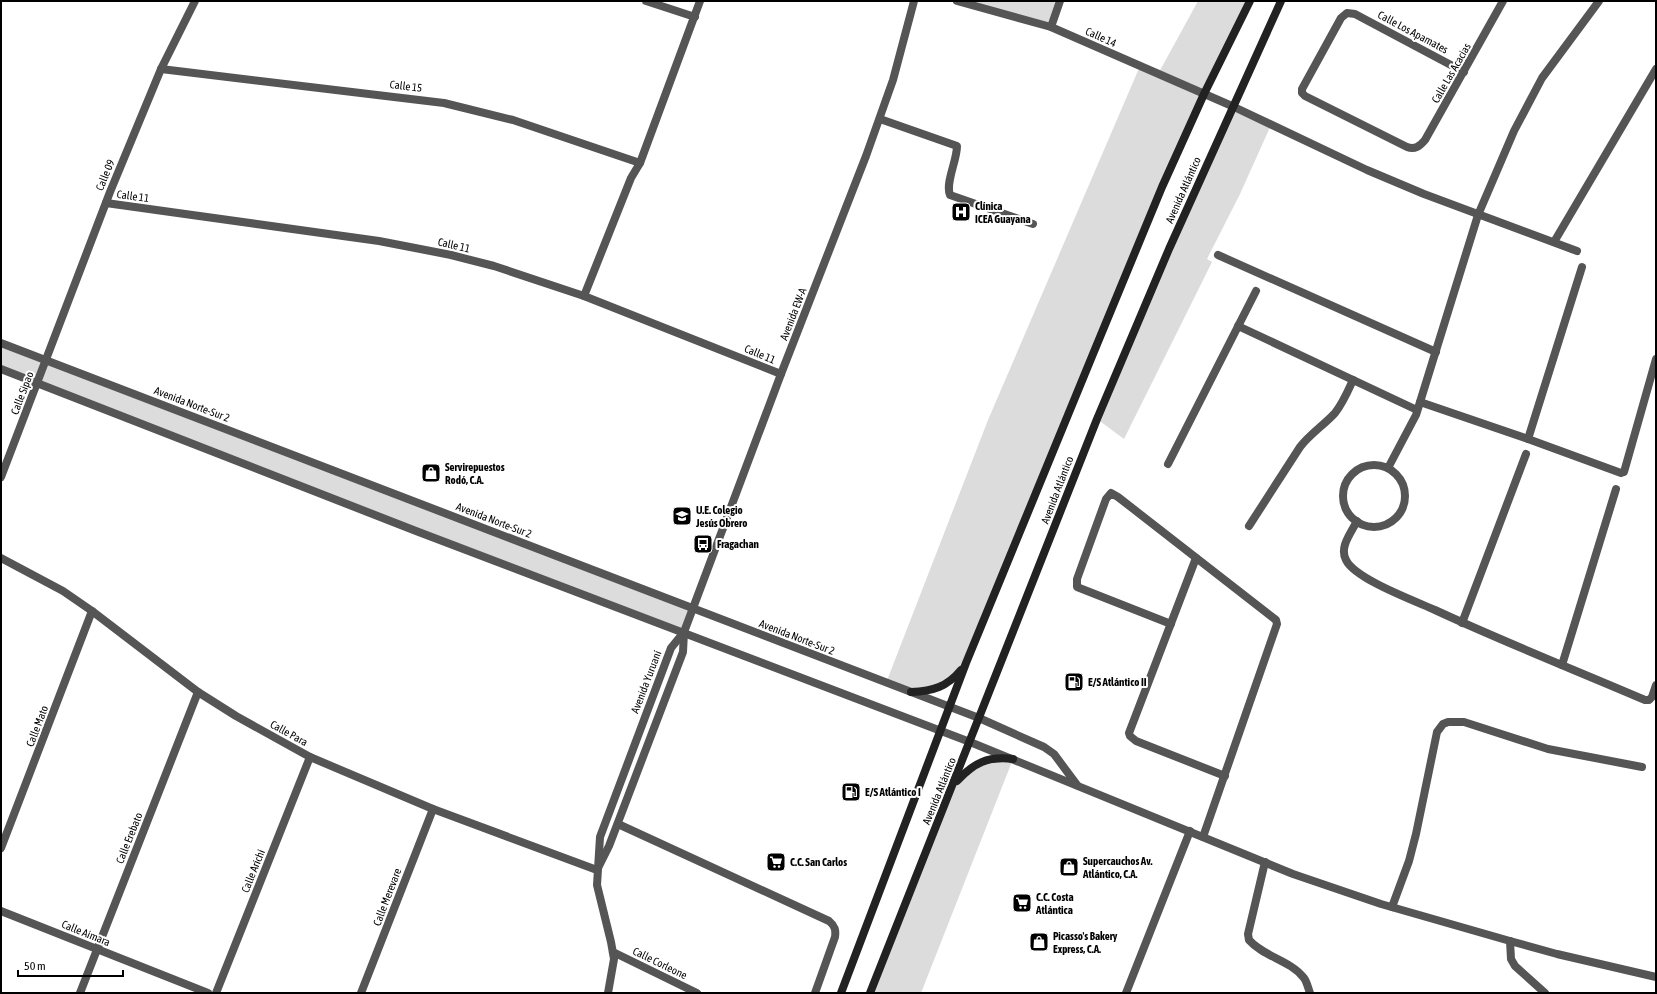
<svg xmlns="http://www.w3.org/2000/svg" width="1657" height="994" font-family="'Asap Condensed',sans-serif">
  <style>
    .green { fill: #dcdcdc }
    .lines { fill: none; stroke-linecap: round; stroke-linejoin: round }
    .street { stroke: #555; stroke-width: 8 }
    .secondary { stroke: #222; stroke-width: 8 }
    .labels { text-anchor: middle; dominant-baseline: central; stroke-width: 4; stroke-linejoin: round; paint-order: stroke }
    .street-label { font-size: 11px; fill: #000; stroke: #fff }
    .poi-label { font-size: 11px; font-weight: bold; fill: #000; stroke: #fff; text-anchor: start }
  </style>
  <rect width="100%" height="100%" fill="#fff"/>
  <g class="green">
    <polygon points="957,1 1060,1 1051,27"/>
    <polygon points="1198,1 1250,1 1204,94 966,663 952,680 928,692 886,683 988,420 1140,66 1158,74"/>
    <polygon points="1232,106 1271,125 1240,194 1207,259 1212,262 1124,439 1097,419"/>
    <polygon points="1,343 694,608 684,632 1,369"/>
    <polygon points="1013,759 921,993 870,993 953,784 977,764"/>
  </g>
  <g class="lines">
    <g class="street">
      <polyline points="646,1 695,17"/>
      <polyline points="957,1 1051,27 1232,106 1367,170 1424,194 1577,251"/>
      <polyline points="1051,27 1060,1"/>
      <polyline points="161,69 444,103 513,120 640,163"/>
      <path d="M 1464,72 L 1355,14 L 1347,13 L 1341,18 L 1302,89 L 1302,93 L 1305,96 L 1407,147 C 1415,150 1420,146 1425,140 L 1503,1"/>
      <path d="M 880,119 L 957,146 C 957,161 945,183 950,195 L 1033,224"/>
      <polyline points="106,203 379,241 451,255 494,266 584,296 781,374"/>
      <polyline points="1554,242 1656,69"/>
      <polyline points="1218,255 1436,352"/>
      <polyline points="584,296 631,178 640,163 700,1"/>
      <polyline points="1238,326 1417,410"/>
      <polyline points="1,343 979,718 1044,747 1054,754 1077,785"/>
      <polyline points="1,369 416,531 970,742 1293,874 1381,904 1510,941 1557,954 1656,977"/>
      <polyline points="1420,402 1528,439 1621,473 1624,472 1656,359"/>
      <polyline points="1528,439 1582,267"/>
      <polyline points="1168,464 1256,291"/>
      <circle cx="1374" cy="496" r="31"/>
      <polyline points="1388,468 1416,415 1478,215 1514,131 1542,78 1599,1"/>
      <polyline points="1,477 110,192 161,69 195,1"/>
      <path d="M 1357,521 C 1351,533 1339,547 1346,560 C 1355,579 1415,601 1435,610 C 1504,642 1575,670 1645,700 L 1649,700 L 1652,697 L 1656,685"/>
      <path d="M 1249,526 L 1300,447 C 1310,434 1324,425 1335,413 C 1343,403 1348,391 1353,380"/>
      <polyline points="1,558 63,591 92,611 198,692 236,716 310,757 433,809 597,870"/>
      <polyline points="1196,558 1129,733 1130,736 1136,741 1225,776"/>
      <polyline points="1462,623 1526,454"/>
      <polyline points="1171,624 1077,587 1077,579 1106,499 1111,493 1118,497 1276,620 1277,624 1203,837"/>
      <polyline points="1562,665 1616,489"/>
      <path d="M 618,824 L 829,921 C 835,926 836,930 835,937 L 815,993"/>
      <polyline points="1,848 92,611"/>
      <path d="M 1265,862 L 1248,934 L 1249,940 C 1264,957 1290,960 1304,978 C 1307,982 1308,988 1310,993"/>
      <polyline points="597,870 609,846 683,652 684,632 781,374 866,156 893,80 914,1"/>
      <polyline points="1392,907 1409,861 1416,834 1437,732 1443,724 1448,722 1464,722 1548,749 1642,767"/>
      <polyline points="1,911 208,993"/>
      <polyline points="1510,941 1511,959 1515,966 1545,993"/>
      <polyline points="613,952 697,993"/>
      <polyline points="80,993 198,692"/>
      <polyline points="216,993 310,757"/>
      <polyline points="361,993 433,809"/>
      <polyline points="608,993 614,959 611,942 597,885 600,837 671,648 684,632"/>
      <polyline points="1126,993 1190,831"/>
    </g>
    <g class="secondary">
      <path d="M 911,692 C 933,691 947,687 961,670"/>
      <path d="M 957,781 C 974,763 987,756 1013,759"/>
      <polyline points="841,993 966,663 1093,354 1162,187 1204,94 1250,1"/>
      <polyline points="870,993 1097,419 1169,249 1281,1"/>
    </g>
  </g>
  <defs>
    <g id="hospital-square" transform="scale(1)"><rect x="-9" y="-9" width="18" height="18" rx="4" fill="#000" stroke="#fff"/><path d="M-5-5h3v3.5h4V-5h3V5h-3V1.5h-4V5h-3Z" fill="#fff"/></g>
    <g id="shop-square" transform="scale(1)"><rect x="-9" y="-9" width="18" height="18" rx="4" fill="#000" stroke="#fff"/><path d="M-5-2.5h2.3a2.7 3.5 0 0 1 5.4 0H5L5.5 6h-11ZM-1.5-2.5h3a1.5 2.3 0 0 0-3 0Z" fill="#fff"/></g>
    <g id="school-square" transform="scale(1)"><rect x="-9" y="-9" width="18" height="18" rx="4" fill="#000" stroke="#fff"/><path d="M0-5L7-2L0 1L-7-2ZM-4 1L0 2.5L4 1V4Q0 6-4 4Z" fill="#fff"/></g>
    <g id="bus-square" transform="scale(1)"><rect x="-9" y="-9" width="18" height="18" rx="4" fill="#000" stroke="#fff"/><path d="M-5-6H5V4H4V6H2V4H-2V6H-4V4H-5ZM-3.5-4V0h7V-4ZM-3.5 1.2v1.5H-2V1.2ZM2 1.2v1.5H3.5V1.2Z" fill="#fff"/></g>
    <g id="fuel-square" transform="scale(1)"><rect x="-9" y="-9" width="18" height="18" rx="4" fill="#000" stroke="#fff"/><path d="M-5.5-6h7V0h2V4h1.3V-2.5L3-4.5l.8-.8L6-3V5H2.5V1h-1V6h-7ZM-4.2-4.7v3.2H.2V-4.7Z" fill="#fff"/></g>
    <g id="supermarket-square" transform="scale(1)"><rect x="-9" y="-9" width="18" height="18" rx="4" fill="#000" stroke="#fff"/><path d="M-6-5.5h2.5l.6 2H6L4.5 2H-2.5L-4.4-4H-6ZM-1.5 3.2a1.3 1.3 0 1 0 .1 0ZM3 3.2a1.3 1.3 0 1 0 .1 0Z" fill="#fff"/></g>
  </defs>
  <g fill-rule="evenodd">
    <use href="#hospital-square" x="961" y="212"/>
    <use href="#shop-square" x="431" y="473"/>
    <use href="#school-square" x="682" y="516"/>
    <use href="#bus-square" x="703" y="544"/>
    <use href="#fuel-square" x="1074" y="682"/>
    <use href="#fuel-square" x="851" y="792"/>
    <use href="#supermarket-square" x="776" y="862"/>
    <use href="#shop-square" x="1069" y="867"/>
    <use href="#supermarket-square" x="1022" y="903"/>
    <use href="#shop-square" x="1039" y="942"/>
  </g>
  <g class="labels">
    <g class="street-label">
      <text transform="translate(1413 32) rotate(28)">Calle Los Apamates</text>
      <text transform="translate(1101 37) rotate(24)">Calle 14</text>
      <text transform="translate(1451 73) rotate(-60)">Calle Las Acacias</text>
      <text transform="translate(406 86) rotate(7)">Calle 15</text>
      <text transform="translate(105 175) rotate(-68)">Calle 09</text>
      <text transform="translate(1183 190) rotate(-66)">Avenida Atlántico</text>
      <text transform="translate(133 196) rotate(8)">Calle 11</text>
      <text transform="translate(454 245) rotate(13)">Calle 11</text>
      <text transform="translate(793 314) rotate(-69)">Avenida EW-A</text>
      <text transform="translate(760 354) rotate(22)">Calle 11</text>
      <text transform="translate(22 393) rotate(-69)">Calle Sipao</text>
      <text transform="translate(192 404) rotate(21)">Avenida Norte-Sur 2</text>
      <text transform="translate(1057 490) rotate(-69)">Avenida Atlántico</text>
      <text transform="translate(494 520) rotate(21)">Avenida Norte-Sur 2</text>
      <text transform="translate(797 637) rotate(21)">Avenida Norte-Sur 2</text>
      <text transform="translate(646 682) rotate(-69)">Avenida Yuruaní</text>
      <text transform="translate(37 726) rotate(-69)">Calle Mato</text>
      <text transform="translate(289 733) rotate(29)">Calle Para</text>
      <text transform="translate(939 791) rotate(-68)">Avenida Atlántico</text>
      <text transform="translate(129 838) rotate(-68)">Calle Erebato</text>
      <text transform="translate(253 871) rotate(-68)">Calle Arichi</text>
      <text transform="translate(387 897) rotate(-69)">Calle Merevare</text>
      <text transform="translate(86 933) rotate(22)">Calle Aimara</text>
      <text transform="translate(660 963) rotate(26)">Calle Corleone</text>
    </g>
    <g class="poi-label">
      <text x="975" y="206">Clínica<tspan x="975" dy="13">ICEA Guayana</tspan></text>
      <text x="445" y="467">Servirepuestos<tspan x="445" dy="13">Rodó, C.A.</tspan></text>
      <text x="696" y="510">U.E. Colegio<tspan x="696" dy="13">Jesús Obrero</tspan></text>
      <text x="717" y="544">Fragachan</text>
      <text x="1088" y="682">E/S Atlántico II</text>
      <text x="865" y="792">E/S Atlántico I</text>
      <text x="1083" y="861">Supercauchos Av.<tspan x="1083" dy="13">Atlántico, C.A.</tspan></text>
      <text x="790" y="862">C.C. San Carlos</text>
      <text x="1036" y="897">C.C. Costa<tspan x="1036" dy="13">Atlántica</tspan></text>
      <text x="1053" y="936">Picasso's Bakery<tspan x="1053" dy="13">Express, C.A.</tspan></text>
    </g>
  </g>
  <rect width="1657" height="994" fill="none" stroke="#000000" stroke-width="4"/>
  <path d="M18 970v6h105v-6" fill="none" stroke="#000000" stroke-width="2"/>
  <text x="24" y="970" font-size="12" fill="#000000" stroke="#ffffff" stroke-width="3" paint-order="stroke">50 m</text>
</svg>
